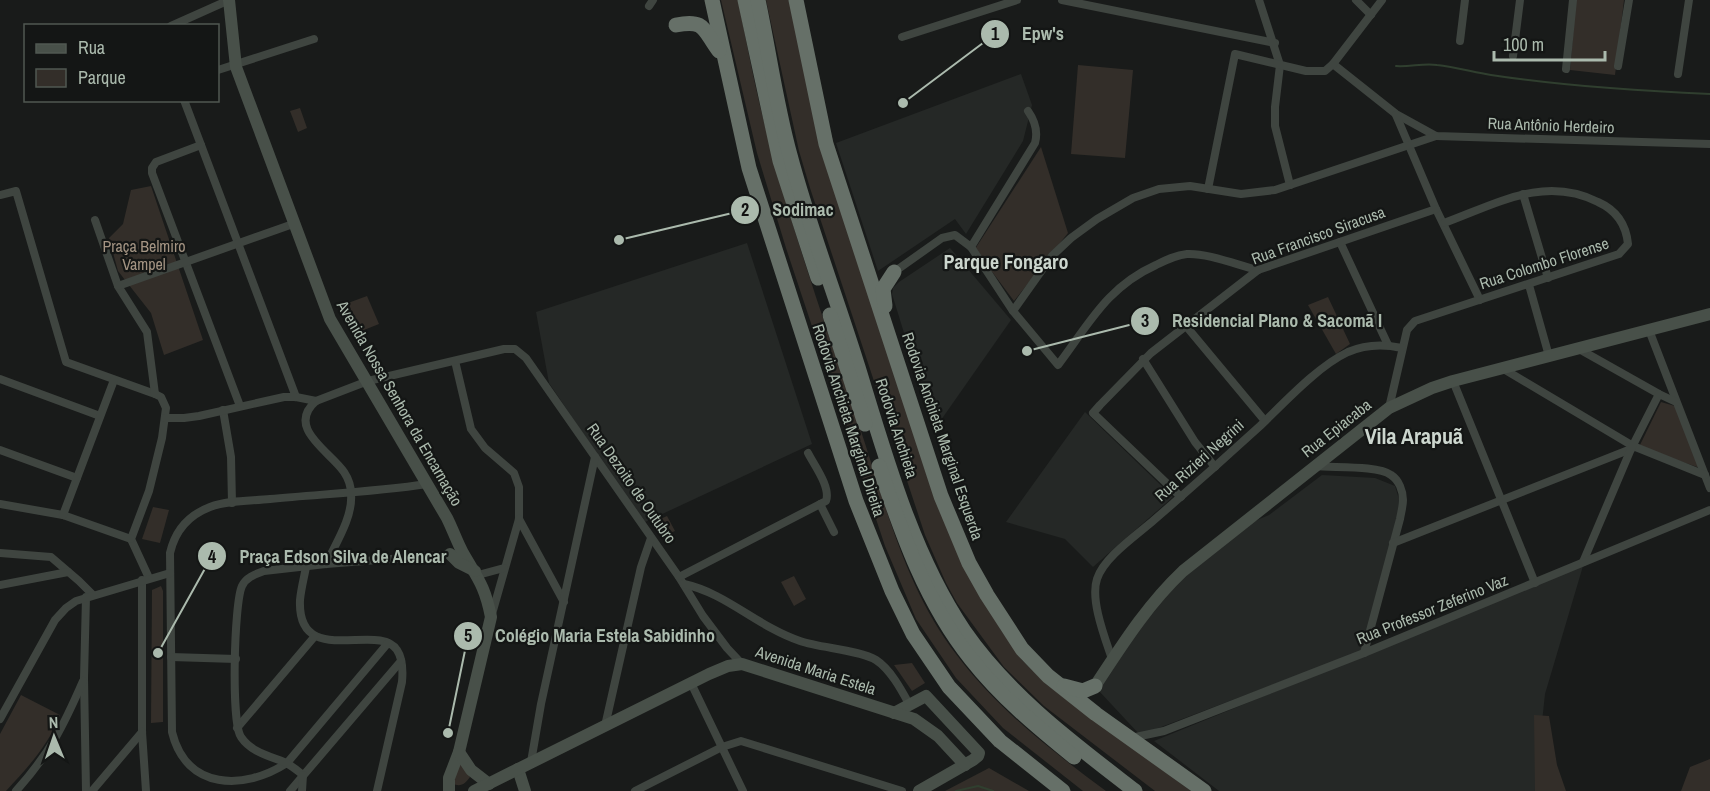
<svg xmlns="http://www.w3.org/2000/svg" width="1710" height="791" font-family="'Archivo Narrow',sans-serif">
  <style>
    .built { fill: #252826 }
    .green { fill: #332e29 }
    .lines { fill: none; stroke-linecap: round; stroke-linejoin: round }
    .stream { stroke: #303f2f; stroke-width: 2 }
    .street { stroke: #3f4540; stroke-width: 8 }
    .secondary { stroke: #485049; stroke-width: 12 }
    .highway { stroke: #667068; stroke-width: 15 }
    .labels { text-anchor: middle; dominant-baseline: central; stroke-width: 4.5; stroke-linejoin: round; paint-order: stroke }
    .street-label { font-size: 16px; fill: #abbaad; stroke: #141615 }
    .park-label { font-size: 16px; fill: #a49483; stroke: #141615 }
    .quarter-label { font-size: 20px; font-weight: bold; fill: #ccd6ce; stroke: #141615 }
    .district-label { font-size: 22px; font-weight: bold; fill: #ccd6ce; stroke: #141615 }
    .leader { fill: none; stroke: #abbaad; stroke-width: 2 }
    .callout-dot { fill: #abbaad; stroke: #141615; stroke-width: 2 }
    .mark-label { font-size: 18px; text-anchor: middle; font-weight: bold; fill: #111 }
    .callout-label { font-size: 18px; text-anchor: middle; font-weight: bold; fill: #abbaad; stroke: #141615; stroke-width: 4.5; stroke-linejoin: round; paint-order: stroke }
  </style>
  <rect width="100%" height="100%" fill="#191b1a"/>
  <g class="built">
    <polygon points="1021,74 1032,105 1023,141 966,234 955,219 878,271 836,143"/>
    <polygon points="747,243 812,444 643,523 549,383 536,312"/>
    <polygon points="950,248 1011,320 934,430 892,294 893,288 899,282"/>
    <polygon points="1085,412 1173,497 1093,567 1065,539 1006,522"/>
    <polygon points="1322,475 1375,478 1395,486 1400,502 1399,513 1364,650 1140,735 1099,691 1100,680 1172,584 1243,526 1269,515"/>
    <polygon points="1583,566 1545,694 1540,741 1543,791 1219,791 1154,741"/>
  </g>
  <g class="green">
    <path d="M 721,0 L 738,0 C 747,44 755,89 767,133 C 792,230 826,327 858,422 C 885,502 904,586 956,654 C 997,709 1052,751 1106,791 L 1083,791 L 1003,728 L 956,678 L 916,619 L 885,546 L 786,248 L 757,153 Z"/>
    <polygon points="766,0 790,0 960,557 1001,630 1022,660 1046,684 1191,791 1155,791 1044,706 1004,667 957,603 946,583 925,535 810,188 799,151"/>
    <polygon points="1576,0 1624,0 1615,75 1570,70"/>
    <polygon points="1078,65 1133,70 1125,158 1071,154"/>
    <polygon points="300,108 307,128 298,132 290,111"/>
    <polygon points="1041,147 1068,233 1014,301 975,249"/>
    <polygon points="151,186 203,340 164,355 151,313 118,271 109,238 123,224 131,190"/>
    <polygon points="367,296 379,324 359,332 348,303"/>
    <polygon points="1328,297 1350,344 1336,354 1308,305"/>
    <polygon points="1661,402 1675,406 1700,468 1639,447"/>
    <polygon points="153,507 169,510 160,543 142,539"/>
    <polygon points="667,516 675,531 663,536 656,521"/>
    <polygon points="794,576 806,599 794,606 781,582"/>
    <polygon points="161,586 163,591 163,722 151,723 152,590"/>
    <polygon points="912,663 925,683 912,691 894,665"/>
    <path d="M 21,695 L 60,715 C 49,745 27,768 6,791 L 0,791 L 0,734 Z"/>
    <polygon points="1534,715 1549,716 1557,765 1566,791 1535,791"/>
    <polygon points="1710,759 1710,791 1681,791 1690,767"/>
    <path d="M 460,762 L 470,777 C 465,784 460,788 452,783 Z"/>
    <polygon points="989,768 1029,791 945,791"/>
  </g>
  <g class="lines">
    <g class="stream">
      <path d="M 1396,66 C 1410,67 1424,63 1437,65 C 1455,67 1473,72 1491,75 C 1563,86 1637,91 1710,94"/>
      <polyline points="956,791 978,786 993,791"/>
    </g>
    <g class="street">
      <polyline points="1062,0 1275,43"/>
      <polyline points="1259,0 1280,65 1275,107 1275,126 1290,185"/>
      <polyline points="1356,0 1371,15"/>
      <polyline points="649,6 653,0"/>
      <polyline points="171,26 229,0"/>
      <polyline points="902,37 1017,0"/>
      <polyline points="1460,41 1465,0"/>
      <polyline points="1513,56 1520,0"/>
      <polyline points="1333,64 1396,114 1436,136 1710,144"/>
      <polyline points="1618,66 1629,0"/>
      <polyline points="1566,69 1573,0"/>
      <polyline points="218,70 314,39"/>
      <polyline points="1678,74 1689,0"/>
      <polyline points="184,100 296,397"/>
      <polyline points="1396,115 1436,209 1480,300"/>
      <polyline points="201,145 156,162 152,168 152,173 240,406"/>
      <polyline points="1208,189 1235,54 1306,71 1325,71 1333,64 1382,0"/>
      <polyline points="1523,194 1548,278"/>
      <polyline points="0,195 16,191 66,362 155,394"/>
      <polyline points="95,220 118,286 147,332 155,394 161,397 166,408 162,438 149,491 131,539 149,578"/>
      <polyline points="1340,242 1388,345"/>
      <path d="M 971,247 L 1035,143 C 1038,132 1035,121 1028,111"/>
      <path d="M 894,272 L 942,238 L 955,235 L 971,247 L 1013,311 L 1058,365 C 1089,324 1107,287 1156,265 C 1166,260 1176,255 1187,254 C 1208,253 1237,265 1258,270"/>
      <polyline points="1529,285 1549,356"/>
      <polyline points="118,286 293,224"/>
      <polyline points="1013,311 1052,256 1071,238 1097,219 1133,198 1159,189 1190,186 1241,194 1275,190 1436,136"/>
      <polyline points="1186,326 1265,421"/>
      <polyline points="1649,330 1710,488"/>
      <polyline points="1579,349 1659,394 1676,402"/>
      <polyline points="1143,359 1195,442 1215,467"/>
      <polyline points="455,361 471,429 485,448 514,473 519,487 519,519 492,614"/>
      <polyline points="1502,368 1633,446 1705,475"/>
      <polyline points="0,379 100,416"/>
      <polyline points="1453,381 1535,583"/>
      <path d="M 1389,408 L 1407,330 L 1415,321 L 1619,254 L 1628,244 C 1626,224 1616,210 1598,202 C 1544,175 1496,204 1444,223"/>
      <polyline points="223,410 231,457 232,503"/>
      <polyline points="165,418 184,418 199,416 284,397 296,397 316,401"/>
      <polyline points="0,450 77,478"/>
      <path d="M 1315,466 C 1333,468 1378,465 1391,475 C 1399,480 1403,491 1403,500 C 1403,506 1401,513 1400,519 L 1364,653"/>
      <polyline points="1181,497 1093,413 1100,405 1151,353 1258,270 1436,209"/>
      <polyline points="0,504 63,515 131,539"/>
      <polyline points="820,504 834,532"/>
      <polyline points="63,515 114,380"/>
      <polyline points="519,519 564,602"/>
      <polyline points="1393,543 1631,449"/>
      <polyline points="0,553 51,557 79,581 93,595"/>
      <polyline points="1583,562 1631,449 1659,394"/>
      <path d="M 326,564 C 336,543 353,517 351,494 C 351,487 348,478 344,472 C 331,452 285,428 316,401 L 368,381 L 504,349 L 515,349 L 526,358 L 679,577 L 703,616 L 727,648 L 742,664"/>
      <path d="M 306,567 C 304,578 301,589 300,600 C 297,670 379,621 397,650 C 403,659 403,671 402,682 L 377,791"/>
      <polyline points="478,575 504,568"/>
      <path d="M 679,577 L 826,501 C 831,487 814,465 808,453"/>
      <polyline points="142,580 142,732 146,791"/>
      <path d="M 684,584 C 726,593 758,627 800,641 C 820,648 860,650 876,660 C 890,669 901,689 909,704"/>
      <polyline points="0,585 68,572"/>
      <polyline points="86,597 84,678 86,791"/>
      <path d="M 388,643 L 287,763 C 244,791 186,790 172,732 L 170,553 C 175,531 189,515 210,507 C 228,500 251,501 270,499 C 322,494 375,492 427,484"/>
      <polyline points="171,657 236,659"/>
      <path d="M 1112,659 C 1105,638 1090,600 1097,579 C 1104,557 1137,535 1154,520 C 1190,489 1225,458 1260,426 C 1284,403 1318,366 1348,352 C 1364,345 1384,344 1402,348"/>
      <polyline points="691,683 743,791"/>
      <polyline points="0,719 55,620 66,608 76,601 170,573"/>
      <polyline points="605,726 641,567 651,538"/>
      <polyline points="237,728 315,636"/>
      <polyline points="1131,738 1164,731 1364,653 1710,510"/>
      <polyline points="531,762 541,704 595,457"/>
      <path d="M 303,775 C 297,770 291,765 284,762 C 269,756 251,752 241,737 C 231,723 234,603 242,586 C 246,577 256,574 264,571 L 326,564 L 455,554"/>
      <path d="M 16,791 C 50,753 63,727 83,681"/>
      <polyline points="92,791 142,732"/>
      <polyline points="290,791 401,661"/>
      <polyline points="302,791 303,775"/>
      <polyline points="635,791 722,747 741,741 902,791"/>
    </g>
    <g class="secondary">
      <path d="M 229,0 L 236,67 L 330,319 L 447,518 C 453,530 457,542 463,553 C 478,579 485,586 491,617 L 459,752 L 449,778 L 449,791"/>
      <polyline points="450,554 459,563 475,571"/>
      <path d="M 1095,686 C 1122,645 1147,605 1183,571 L 1389,408 L 1432,388 L 1453,381 L 1710,314"/>
      <polyline points="894,713 926,696 979,753 978,756 973,760 919,791"/>
      <polyline points="459,752 471,770 489,784"/>
      <polyline points="518,769 525,791"/>
      <polyline points="474,791 709,674 728,666 742,664 914,719 938,736 965,765"/>
    </g>
    <g class="highway">
      <polyline points="712,0 749,168 856,501 892,591 913,634 949,687 1000,741 1063,791"/>
      <polyline points="745,0 780,161 818,278"/>
      <path d="M 758,0 C 769,51 776,105 790,155 C 809,227 836,296 858,367 C 885,455 912,554 964,631 C 1009,696 1073,743 1135,791"/>
      <polyline points="796,0 826,144 941,496 969,563 987,595 1022,649 1048,676 1096,714 1204,791"/>
      <path d="M 676,25 C 706,19 703,30 719,51"/>
      <polyline points="885,306 883,289 894,272"/>
      <polyline points="830,315 865,424"/>
      <path d="M 879,466 C 902,534 926,603 971,659 C 1001,697 1037,727 1074,757"/>
      <polyline points="1064,686 1083,691 1095,686"/>
    </g>
  </g>
  <g class="labels">
    <g class="street-label">
      <text transform="translate(1551 125) rotate(2)">Rua Antônio Herdeiro</text>
      <text transform="translate(1318 235) rotate(-20)">Rua Francisco Siracusa</text>
      <text transform="translate(1544 263) rotate(-18)">Rua Colombo Florense</text>
      <text transform="translate(400 403) rotate(60)">Avenida Nossa Senhora da Encarnação</text>
      <text transform="translate(849 420) rotate(72)">Rodovia Anchieta Marginal Direita</text>
      <text transform="translate(897 428) rotate(72)">Rodovia Anchieta</text>
      <text transform="translate(1336 428) rotate(-38)">Rua Epiacaba</text>
      <text transform="translate(943 436) rotate(71)">Rodovia Anchieta Marginal Esquerda</text>
      <text transform="translate(1199 460) rotate(-42)">Rua Rizieri Negrini</text>
      <text transform="translate(632 483) rotate(55)">Rua Dezoito de Outubro</text>
      <text transform="translate(1432 609) rotate(-22)">Rua Professor Zeferino Vaz</text>
      <text transform="translate(816 670) rotate(18)">Avenida Maria Estela</text>
    </g>
    <g class="park-label">
      <text x="144" y="246">Praça Belmiro<tspan x="144" dy="18">Vampel</tspan></text>
    </g>
    <g class="quarter-label">
      <text x="1006" y="261">Parque Fongaro</text>
    </g>
    <g class="district-label">
      <text x="1414" y="436">Vila Arapuã</text>
    </g>
  </g>
  <path class="leader" d="M903 103L995 34M619 240L745 210M1027 351L1145 321M158 653L212 556M448 733L468 636"/>
  <g class="callout-dot">
    <circle cx="903" cy="103" r="6"/>
    <circle cx="619" cy="240" r="6"/>
    <circle cx="1027" cy="351" r="6"/>
    <circle cx="158" cy="653" r="6"/>
    <circle cx="448" cy="733" r="6"/>
    <circle cx="995" cy="34" r="15"/>
    <circle cx="745" cy="210" r="15"/>
    <circle cx="1145" cy="321" r="15"/>
    <circle cx="212" cy="556" r="15"/>
    <circle cx="468" cy="636" r="15"/>
  </g>
  <g class="mark-label">
    <text x="995" y="40">1</text>
    <text x="745" y="216">2</text>
    <text x="1145" y="327">3</text>
    <text x="212" y="563">4</text>
    <text x="468" y="642">5</text>
  </g>
  <g class="callout-label">
    <text x="1043" y="40">Epw's</text>
    <text x="803" y="216">Sodimac</text>
    <text x="1277" y="327">Residencial Plano &amp; Sacomã I</text>
    <text x="343" y="563">Praça Edson Silva de Alencar</text>
    <text x="605" y="642">Colégio Maria Estela Sabidinho</text>
  </g>
  <rect x="24" y="24" width="195" height="78" fill="#141615" stroke="#505852" stroke-width="1.5"/>
  <rect x="36" y="44" width="30" height="9" fill="#485049" stroke="#505852" stroke-width="1.5"/>
  <text x="78" y="54" font-size="18" fill="#abbaad">Rua</text>
  <rect x="36" y="69" width="30" height="18" fill="#332e29" stroke="#505852" stroke-width="1.5"/>
  <text x="78" y="84" font-size="18" fill="#abbaad">Parque</text>
  <g transform="translate(54 737) rotate(358)" stroke="#141615" stroke-width="4.5" paint-order="stroke">
  <path d="M0-4.5L10 22L0 15L-10 22Z" fill="#abbaad"/>
  <text y="-9" font-size="16" font-weight="bold" text-anchor="middle" fill="#abbaad">N</text>
  </g>
  <path d="M1494 51v9h111v-9" fill="none" stroke="#abbaad" stroke-width="3"/>
  <text x="1503" y="51" font-size="18" fill="#abbaad" stroke="#141615" stroke-width="4.5" paint-order="stroke">100 m</text>
</svg>
